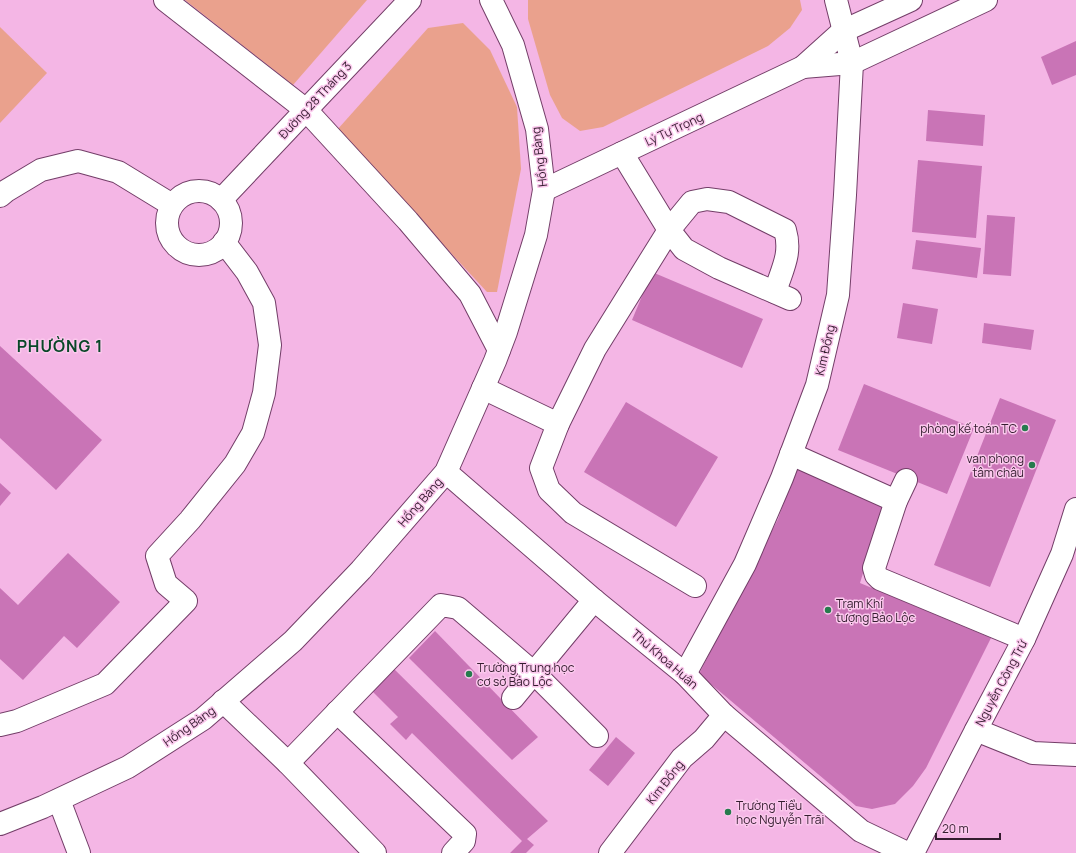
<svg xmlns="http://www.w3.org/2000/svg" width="1076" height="853" font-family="Manrope,sans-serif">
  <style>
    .green { fill: #eaa18d }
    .building { fill: #c974b6 }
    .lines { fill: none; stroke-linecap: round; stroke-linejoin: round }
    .minor-casing { stroke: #733e68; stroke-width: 24 }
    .minor { stroke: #fff; stroke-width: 22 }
    .poi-dot { fill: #267b4d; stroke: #fbc8ed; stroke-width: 1.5 }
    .labels { text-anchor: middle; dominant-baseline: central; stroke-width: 3; stroke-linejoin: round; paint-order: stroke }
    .street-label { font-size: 12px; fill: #341d2f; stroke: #fbc8ed }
    .poi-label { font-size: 12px; fill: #341d2f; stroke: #fbc8ed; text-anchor: start }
    .district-label { font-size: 16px; font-weight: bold; letter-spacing: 1px; fill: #094728; stroke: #fbc8ed }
  </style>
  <rect width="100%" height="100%" fill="#f4b6e5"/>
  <g class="green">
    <polygon points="185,0 367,0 293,85"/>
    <polygon points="528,0 800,0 802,10 790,28 768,46 603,127 580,131 562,118 550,95 528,19"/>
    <polygon points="463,23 490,50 517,107 521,169 497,292 487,292 337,130 428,28"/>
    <polygon points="0,27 47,73 0,123"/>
  </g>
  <g class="building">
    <polygon points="1076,41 1076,75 1052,85 1041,57"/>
    <polygon points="928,110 985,115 983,146 926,141"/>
    <polygon points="918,160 982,166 976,238 912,232"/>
    <polygon points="987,215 1015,217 1011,276 983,274"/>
    <polygon points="916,240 981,248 977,278 912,269"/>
    <polygon points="652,272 763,319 742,368 632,320"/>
    <polygon points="903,303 938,309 932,344 897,338"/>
    <polygon points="984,323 1034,330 1031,350 982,343"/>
    <polygon points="0,346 102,440 56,490 0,438"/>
    <polygon points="864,384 974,428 947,494 838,450"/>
    <polygon points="1000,398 1056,420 990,587 934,565"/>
    <polygon points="626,402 718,457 676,527 584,472"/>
    <polygon points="797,466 884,504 860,583 991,638 926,768 913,786 895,804 872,809 856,806 699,674 778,519"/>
    <polygon points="0,483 11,493 0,506"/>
    <polygon points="68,553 120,602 77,648 64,636 23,680 0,659 0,588 18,605"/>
    <polygon points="435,631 538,737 512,760 409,658"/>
    <polygon points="391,666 548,821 527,839 534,845 526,853 510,853 522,841 412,733 406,740 390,724 398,717 370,689"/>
    <polygon points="616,737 635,753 608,786 589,770"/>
  </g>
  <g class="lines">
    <g class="minor-casing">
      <g id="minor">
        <polyline points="165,0 306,110 408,221 470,294 499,350"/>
        <polyline points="803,67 852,63 986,0"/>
        <polyline points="622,153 669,230 684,249 719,268 790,299"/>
        <polyline points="544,190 803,67 843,31 911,0"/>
        <circle cx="199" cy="223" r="32"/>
        <polyline points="0,196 6,191 41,170 78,161 118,172 172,205"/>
        <polyline points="221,200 410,0"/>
        <polyline points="483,388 558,424"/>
        <polyline points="791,454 896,501"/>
        <polyline points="446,472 594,600 685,674 724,715 861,831 907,853"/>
        <polyline points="906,480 896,501 874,568 876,575 880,579 1024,639"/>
        <path d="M 695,586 L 573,513 L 549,490 L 541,468 L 558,424 L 595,349 L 669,230 L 692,202 L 707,199 L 729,202 L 785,230 C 792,254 782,269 775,292"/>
        <polyline points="685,674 745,564 782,478 817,385 838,295 845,195 852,63 836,0"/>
        <polyline points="513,698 594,600"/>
        <polyline points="223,701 288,763 375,853"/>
        <polyline points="337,712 465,834 464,841 453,853"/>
        <polyline points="0,725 17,721 105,684 186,601 166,584 157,556 190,520 235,464 253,433 264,393 270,345 264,303 247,272 224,242"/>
        <polyline points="976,730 1033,753 1076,755"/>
        <polyline points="288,763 441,605 458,608 534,673 597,736"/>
        <polyline points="59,800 79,853"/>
        <polyline points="0,824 43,807 128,767 203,719 293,641 361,570 446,472 495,361 506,332 536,235 544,190 537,129 513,45 491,0"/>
        <polyline points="610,853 682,758 704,739 724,715"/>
        <polyline points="913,853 976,730 1024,639 1062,554 1076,509"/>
      </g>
    </g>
    <use href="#minor" class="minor"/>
  </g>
  <g class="poi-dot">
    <circle cx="1025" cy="428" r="4"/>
    <circle cx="1032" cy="465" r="4"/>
    <circle cx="828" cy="610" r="4"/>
    <circle cx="469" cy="674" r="4"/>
    <circle cx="728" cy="812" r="4"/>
  </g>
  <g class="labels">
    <g class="street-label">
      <text transform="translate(315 100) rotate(-47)">Đường 28 Tháng 3</text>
      <text transform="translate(674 129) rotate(-25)">Lý Tự Trọng</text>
      <text transform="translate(539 157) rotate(-97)">Hồng Bàng</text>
      <text transform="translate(825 350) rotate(-77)">Kim Đồng</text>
      <text transform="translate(420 502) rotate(-49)">Hồng Bàng</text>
      <text transform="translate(665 659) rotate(41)">Thủ Khoa Huân</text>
      <text transform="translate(1001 683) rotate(-62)">Nguyễn Công Trứ</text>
      <text transform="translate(189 726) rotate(-35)">Hồng Bàng</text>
      <text transform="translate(665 782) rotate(-52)">Kim Đồng</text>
    </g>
    <g class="poi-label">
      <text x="1017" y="428" text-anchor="end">phòng kế toán TC</text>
      <text x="1024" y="458" text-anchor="end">van phong<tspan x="1024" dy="14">tâm châu</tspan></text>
      <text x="836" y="603">Trạm Khí<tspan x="836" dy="14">tượng Bảo Lộc</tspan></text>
      <text x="477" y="667">Trường Trung học<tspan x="477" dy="14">cơ sở Bảo Lộc</tspan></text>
      <text x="736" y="805">Trường Tiểu<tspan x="736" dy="14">học Nguyễn Trãi</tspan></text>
    </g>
    <g class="district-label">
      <text x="60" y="346">PHƯỜNG 1</text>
    </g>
  </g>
  <path d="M936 833v6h64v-6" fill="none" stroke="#341d2f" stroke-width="2"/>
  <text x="942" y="833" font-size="12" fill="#341d2f" stroke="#fbc8ed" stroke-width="3" paint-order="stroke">20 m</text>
</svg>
